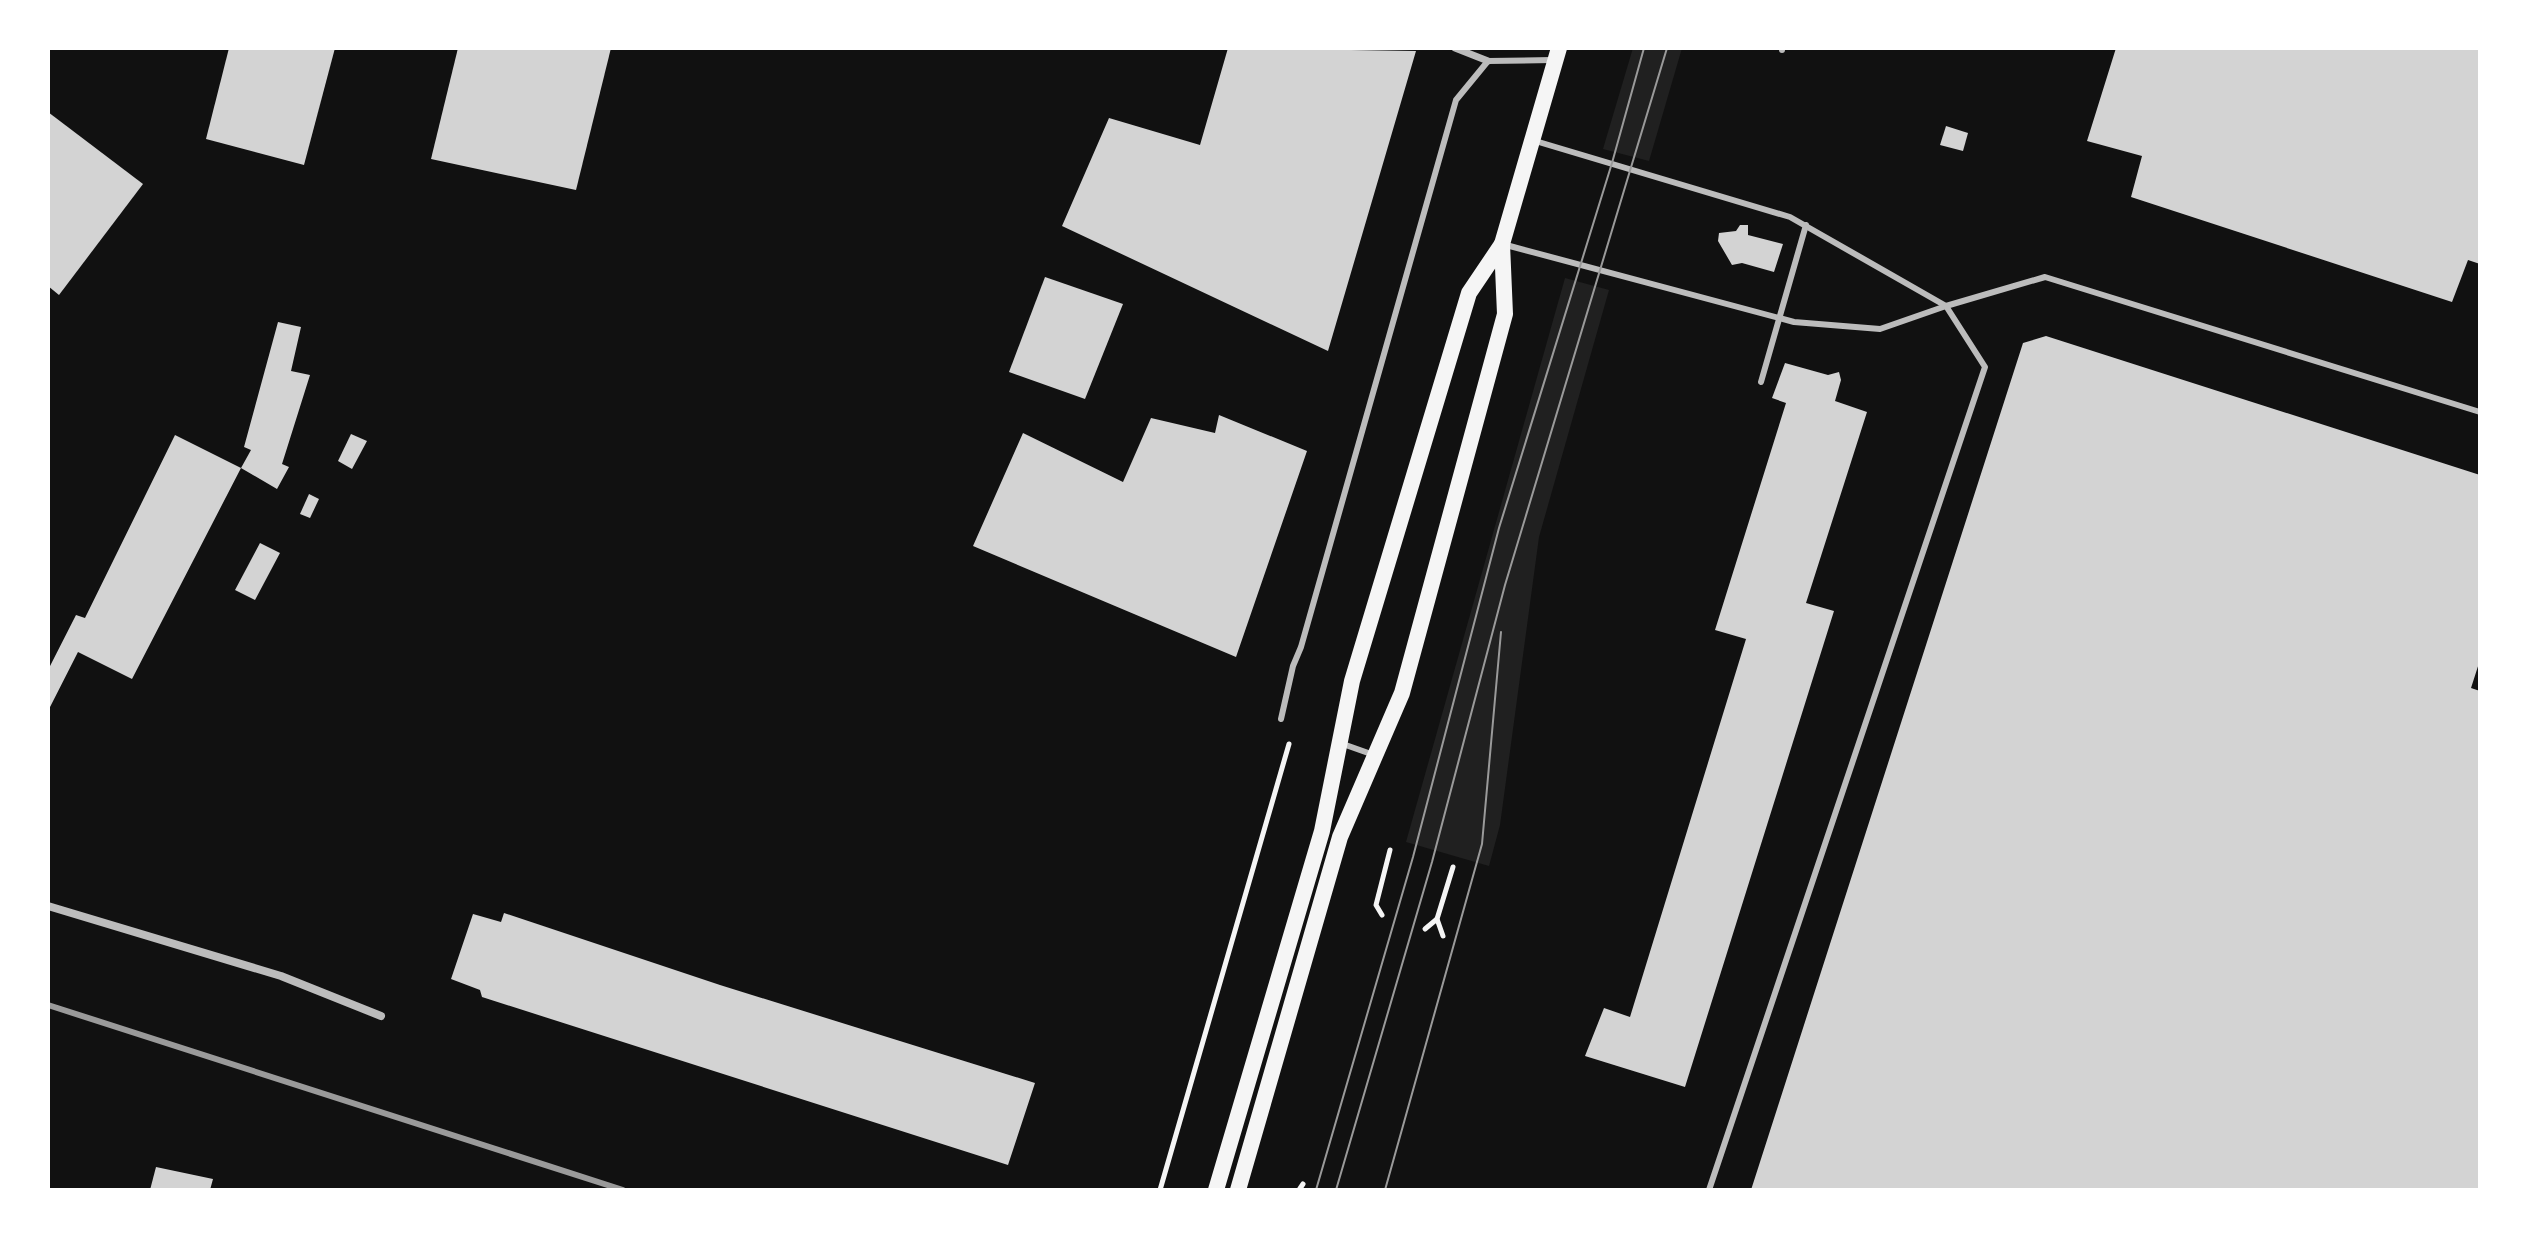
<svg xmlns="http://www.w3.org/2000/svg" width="2528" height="1238" font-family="'Open Sans',sans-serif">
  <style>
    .green { fill: #202020 }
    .building { fill: #d3d3d3 }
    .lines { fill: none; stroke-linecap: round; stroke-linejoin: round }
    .path { stroke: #f5f5f5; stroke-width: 5 }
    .service { stroke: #bcbcbc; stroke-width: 6 }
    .pedestrian { stroke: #bcbcbc; stroke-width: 7 }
    .minor { stroke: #bcbcbc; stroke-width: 8 }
    .secondary { stroke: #f5f5f5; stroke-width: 16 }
    .tram { stroke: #9a9a9a; stroke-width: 2 }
    .rail { stroke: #9a9a9a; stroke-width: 6 }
  </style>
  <rect width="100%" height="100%" fill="#111"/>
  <g class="green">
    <polygon points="1633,48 1682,48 1649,161 1603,149"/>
    <polygon points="1565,278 1609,290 1539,537 1500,825 1489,866 1406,842"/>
  </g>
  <g class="building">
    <polygon points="229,48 335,48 304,165 206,139"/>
    <polygon points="458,48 611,48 576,190 431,159"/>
    <polygon points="1228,48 1416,51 1328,351 1062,226 1109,118 1200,145"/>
    <polygon points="2116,48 2480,48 2480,264 2468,260 2452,302 2131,197 2142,156 2087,141"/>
    <polygon points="48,112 143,184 59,295 48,286"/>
    <polygon points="1946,126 1968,133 1963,151 1940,145"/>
    <polygon points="1740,225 1748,225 1748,235 1783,244 1774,272 1742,263 1732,265 1718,241 1719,233 1736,231"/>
    <polygon points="1045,277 1123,304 1085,399 1009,372"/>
    <polygon points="278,322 301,327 291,371 310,375 282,464 289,467 277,489 241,468 251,450 244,447"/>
    <polygon points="2046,336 2480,475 2480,660 2471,688 2480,691 2480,1190 1751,1190 2023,343"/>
    <polygon points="1785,363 1828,375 1839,372 1841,380 1835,401 1867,412 1806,603 1834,611 1685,1087 1585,1056 1604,1008 1630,1017 1746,639 1715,630 1786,403 1772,398"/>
    <polygon points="1219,415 1307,451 1236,657 973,546 1023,433 1123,482 1151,418 1215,433"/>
    <polygon points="351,434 367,441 352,469 338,461"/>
    <polygon points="175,435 241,468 132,679 78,652 48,711 48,670 76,615 85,618"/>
    <polygon points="309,494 319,499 310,518 300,514"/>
    <polygon points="260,543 280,553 255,600 235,590"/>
    <polygon points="504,913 720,985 1035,1083 1008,1165 482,997 480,990 451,979 473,914 501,922"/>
    <polygon points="156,1167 213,1179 210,1190 150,1190"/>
  </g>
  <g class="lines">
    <g class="path">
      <polyline points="1382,915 1376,905 1390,850"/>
      <polyline points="1425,929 1437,919"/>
      <polyline points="1443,936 1437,919 1453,867"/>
      <polyline points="1160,1190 1289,744"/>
      <polyline points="1299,1190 1303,1184"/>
    </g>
    <g class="service">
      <polyline points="1782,50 1782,48"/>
      <polyline points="1532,140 1790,217 1946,306"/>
      <polyline points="1506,245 1794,322 1880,329 1946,306"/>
      <polyline points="1761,382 1806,225"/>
      <polyline points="1281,719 1293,666 1301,647 1456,100 1488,61 1552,60"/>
      <polyline points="1340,743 1374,755"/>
      <polyline points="1709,1190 1985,367 1946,306 2045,277 2480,412"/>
    </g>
    <polyline class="pedestrian" points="1455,48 1488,61"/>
    <polyline class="minor" points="48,906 281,976 381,1016"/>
    <g class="secondary">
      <polyline points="1216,1190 1322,831 1352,681 1469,293 1502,244"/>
      <polyline points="1238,1190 1340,837 1402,693 1505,314 1502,244 1559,48"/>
    </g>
    <g class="tram">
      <polyline points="1316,1190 1413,857 1499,528 1612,163 1644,48"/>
      <polyline points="1336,1190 1432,862 1505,585 1667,48"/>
      <polyline points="1385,1190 1482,844 1501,632"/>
    </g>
    <polyline class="rail" points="48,1005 623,1190"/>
  </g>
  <rect width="2528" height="1238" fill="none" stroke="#ffffff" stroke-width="100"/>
</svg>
